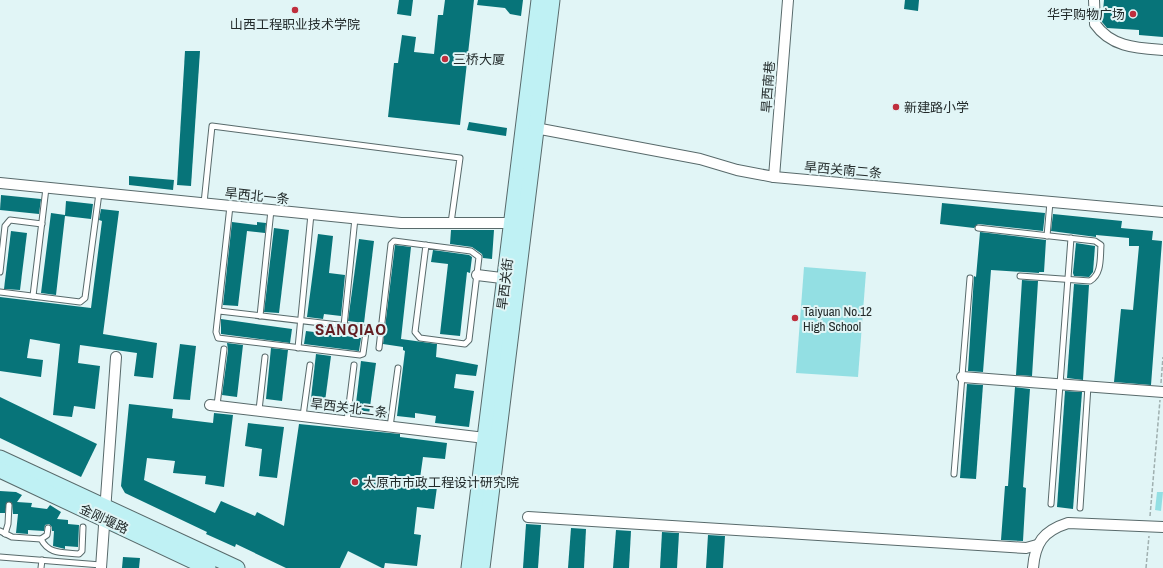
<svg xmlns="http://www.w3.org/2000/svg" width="1163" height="568" font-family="'Archivo Narrow','Noto Sans SC',sans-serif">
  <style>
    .green { fill: #93dfe3 }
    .building { fill: #077479 }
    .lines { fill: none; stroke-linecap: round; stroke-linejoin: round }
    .service-casing { stroke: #586a6b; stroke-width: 7 }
    .minor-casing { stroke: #586a6b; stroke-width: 12 }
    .secondary-casing { stroke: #586a6b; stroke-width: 17 }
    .path { stroke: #a0b0b0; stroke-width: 1.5; stroke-dasharray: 4 2; stroke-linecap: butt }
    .service { stroke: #fff; stroke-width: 5 }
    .minor { stroke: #fff; stroke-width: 10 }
    .secondary { stroke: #bff1f4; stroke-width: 15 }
    .poi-dot { fill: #bf2e3d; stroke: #e1f5f6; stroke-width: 1.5 }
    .labels { text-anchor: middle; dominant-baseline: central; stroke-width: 4; stroke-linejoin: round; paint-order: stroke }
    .poi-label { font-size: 13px; fill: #222a2a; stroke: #e1f5f6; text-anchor: start }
    .street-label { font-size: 13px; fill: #222a2a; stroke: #e1f5f6 }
    .district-label { font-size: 17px; font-weight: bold; letter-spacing: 1px; fill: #621d21; stroke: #e1f5f6 }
  </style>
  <rect width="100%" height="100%" fill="#e1f5f6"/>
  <g class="green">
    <polygon points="804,267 866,272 858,377 796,373"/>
    <polygon points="1157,492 1163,492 1161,511 1155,510"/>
  </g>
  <g class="building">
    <polygon points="399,0 413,0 411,16 397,14"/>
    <polygon points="445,0 474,0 460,125 388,117 394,63 398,63 402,35 416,37 414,52 434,54 438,15 443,15"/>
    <polygon points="478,0 523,0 521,16 510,14 505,8 477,5"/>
    <polygon points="905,0 919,0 918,11 904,9"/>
    <polygon points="1104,0 1163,0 1163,37 1139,35 1139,30 1107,28 1102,22"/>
    <polygon points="185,51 200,51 191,186 177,185"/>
    <polygon points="469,122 507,128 506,136 467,130"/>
    <polygon points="129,176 174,180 173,190 129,185"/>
    <polygon points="1,195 41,199 39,214 0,210"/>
    <polygon points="66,201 93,204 91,219 65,216 56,295 41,293 51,213 65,215"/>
    <polygon points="942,203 1045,213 1043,231 978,224 974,228 940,224"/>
    <polygon points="101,209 119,211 103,334 157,343 153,378 134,376 137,353 80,345 78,363 100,366 95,409 74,406 72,417 53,415 60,344 30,339 27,358 43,360 41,377 0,371 0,297 91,308 102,221 99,220"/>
    <polygon points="1053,214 1122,221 1121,228 1153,231 1152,240 1162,241 1151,385 1114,382 1121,309 1133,310 1139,246 1129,246 1129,238 1096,235 1096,237 1051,231"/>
    <polygon points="232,222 257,225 257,222 266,223 265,233 247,231 238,306 223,305"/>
    <polygon points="274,228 289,230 279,313 264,312"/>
    <polygon points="451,230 494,230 492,259 483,258 482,254 472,247 450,244"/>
    <polygon points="11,231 27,233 20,290 4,289"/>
    <polygon points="980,232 1046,240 1044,272 1039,272 1039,273 991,270 983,372 968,371 974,276 976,277"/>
    <polygon points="318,234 333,236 329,273 345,275 341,316 324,314 323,319 307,317"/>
    <polygon points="359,239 374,241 364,323 348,321"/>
    <polygon points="1076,243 1095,246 1093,272 1089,277 1074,276 1073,273"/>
    <polygon points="395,245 411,247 401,339 437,344 436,357 478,365 476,376 456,374 454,388 474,391 469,427 435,423 436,416 415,413 415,418 397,416 405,351 403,350 403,347 383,344"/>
    <polygon points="433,250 469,255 472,257 470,273 467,272 460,336 440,334 448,264 431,262"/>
    <polygon points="1022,280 1038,281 1032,376 1016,375"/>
    <polygon points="1074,284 1089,285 1083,380 1067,378"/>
    <polygon points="221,319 292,329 290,343 221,334"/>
    <polygon points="306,331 361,338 359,351 304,344"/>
    <polygon points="227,343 243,345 237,397 222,395 228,350"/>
    <polygon points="180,344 196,346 190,400 173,399"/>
    <polygon points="271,348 288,350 282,401 266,399"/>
    <polygon points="316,354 331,356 324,409 310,407"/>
    <polygon points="361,361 376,363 369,414 355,412"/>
    <polygon points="967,384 983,385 976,479 960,478"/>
    <polygon points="1015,387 1030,389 1023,487 1026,488 1023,541 1001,540 1005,486 1008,486"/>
    <polygon points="1065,391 1082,392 1073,509 1057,507"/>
    <polygon points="0,397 97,444 81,477 0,438"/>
    <polygon points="129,404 173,409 172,418 213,423 214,413 233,415 224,487 205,484 206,476 173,473 175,461 147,458 144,480 215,513 221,501 255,516 257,512 284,526 299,424 400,434 400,437 447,443 445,459 423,457 419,485 437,487 434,509 417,507 414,534 421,535 417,566 385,563 384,568 382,568 348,551 340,568 286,568 236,544 235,547 206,534 207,532 125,493 121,486"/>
    <polygon points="248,423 284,427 277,478 259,476 262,449 245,446"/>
    <polygon points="0,491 16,492 22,495 17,502 32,503 31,507 47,509 50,505 61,512 57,519 68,520 68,524 79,525 78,547 65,546 65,549 53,546 54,531 52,531 52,527 49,524 45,525 44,531 28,530 28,534 16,533 18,514 13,514 12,503 7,502 5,513 0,513"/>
    <polygon points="526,524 541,525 538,568 523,568"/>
    <polygon points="571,528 586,529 584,568 568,568"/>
    <polygon points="616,530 631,531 629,568 613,568"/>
    <polygon points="662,532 679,533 677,568 660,568"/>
    <polygon points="708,535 725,536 723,568 706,568"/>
    <polygon points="123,557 140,558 139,568 122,568"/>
  </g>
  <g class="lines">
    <g class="service-casing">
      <g id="service">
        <polyline points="204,203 212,126 460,158 451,223"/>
        <path d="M 978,228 L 1095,241 L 1101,245 C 1100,258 1102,274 1090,281 L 1020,276"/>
        <polyline points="1047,236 1050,202"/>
        <polyline points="0,272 5,226 10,220 42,224"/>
        <polyline points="0,292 80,302 85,298 99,193"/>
        <polyline points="33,296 46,188"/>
        <polyline points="219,311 364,328 366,332 363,354 360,355 218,338 216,332 230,206"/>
        <polyline points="260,316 271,210"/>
        <polyline points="344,326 355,218"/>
        <polyline points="298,348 311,214"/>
        <polyline points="379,348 391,244 394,241 471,251 479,257 469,340 465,344 420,338 415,332 426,245"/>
        <polyline points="217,405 224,349"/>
        <polyline points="259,410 265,357"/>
        <polyline points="303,416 310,365"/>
        <polyline points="347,421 354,365"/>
        <polyline points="390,427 398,368"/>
        <polyline points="954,474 970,278"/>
        <polyline points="1051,504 1071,238"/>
        <polyline points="1080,508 1088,386"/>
        <path d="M 0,531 L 12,537 L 41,539 C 49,555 63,552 79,554 L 82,551 L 83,527"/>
        <polyline points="5,534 8,524 9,505"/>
        <polyline points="41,539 47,535 48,528"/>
        <polyline points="0,557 101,565"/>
        <polyline points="41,568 42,560"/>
      </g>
    </g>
    <g class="minor-casing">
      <g id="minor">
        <path d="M 1094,0 L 1095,24 C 1111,47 1136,48 1163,50"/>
        <polyline points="530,127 700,159 737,170 774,177 1163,212"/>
        <polyline points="774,177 788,0"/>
        <polyline points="0,183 401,223 513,223"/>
        <polyline points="477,275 510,279"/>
        <polyline points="962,377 1163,392"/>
        <polyline points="210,405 485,438"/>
        <polyline points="528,517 1026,548 1037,545"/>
        <polyline points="101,568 116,357"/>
        <path d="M 1033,568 C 1035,543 1043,531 1068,523 L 1163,527"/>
      </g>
    </g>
    <g class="secondary-casing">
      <g id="secondary">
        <polyline points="0,458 237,568"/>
        <polyline points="0,470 208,568"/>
        <polyline points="469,568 539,0"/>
        <polyline points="482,568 552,0"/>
      </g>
    </g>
    <g class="path">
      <polyline points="1161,383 1163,357"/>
      <polyline points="1150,516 1160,400"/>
      <polyline points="1146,568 1149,536"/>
    </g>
    <use href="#service" class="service"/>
    <use href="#minor" class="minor"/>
    <use href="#secondary" class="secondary"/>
  </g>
  <g class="poi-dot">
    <circle cx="295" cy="10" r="4"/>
    <circle cx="1133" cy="14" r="4"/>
    <circle cx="445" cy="59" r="4"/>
    <circle cx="896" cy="107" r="4"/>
    <circle cx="795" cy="318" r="4"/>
    <circle cx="355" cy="482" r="4"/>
  </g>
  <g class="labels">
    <g class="poi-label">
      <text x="1125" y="14" text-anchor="end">华宇购物广场</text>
      <text x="295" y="24" text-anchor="middle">山西工程职业技术学院</text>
      <text x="453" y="59">三桥大厦</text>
      <text x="904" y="107">新建路小学</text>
      <text x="803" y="311">Taiyuan No.12<tspan x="803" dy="15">High School</tspan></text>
      <text x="363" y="482">太原市市政工程设计研究院</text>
    </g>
    <g class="street-label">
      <text transform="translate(768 87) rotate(-86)">旱西南巷</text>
      <text transform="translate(843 170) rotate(5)">旱西关南二条</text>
      <text transform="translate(257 196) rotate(6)">旱西北一条</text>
      <text transform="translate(505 284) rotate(-83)">旱西关街</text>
      <text transform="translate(349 408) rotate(7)">旱西关北二条</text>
      <text transform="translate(104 519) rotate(25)">金刚堰路</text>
    </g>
    <g class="district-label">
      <text x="351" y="328">SANQIAO</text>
    </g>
  </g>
</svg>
